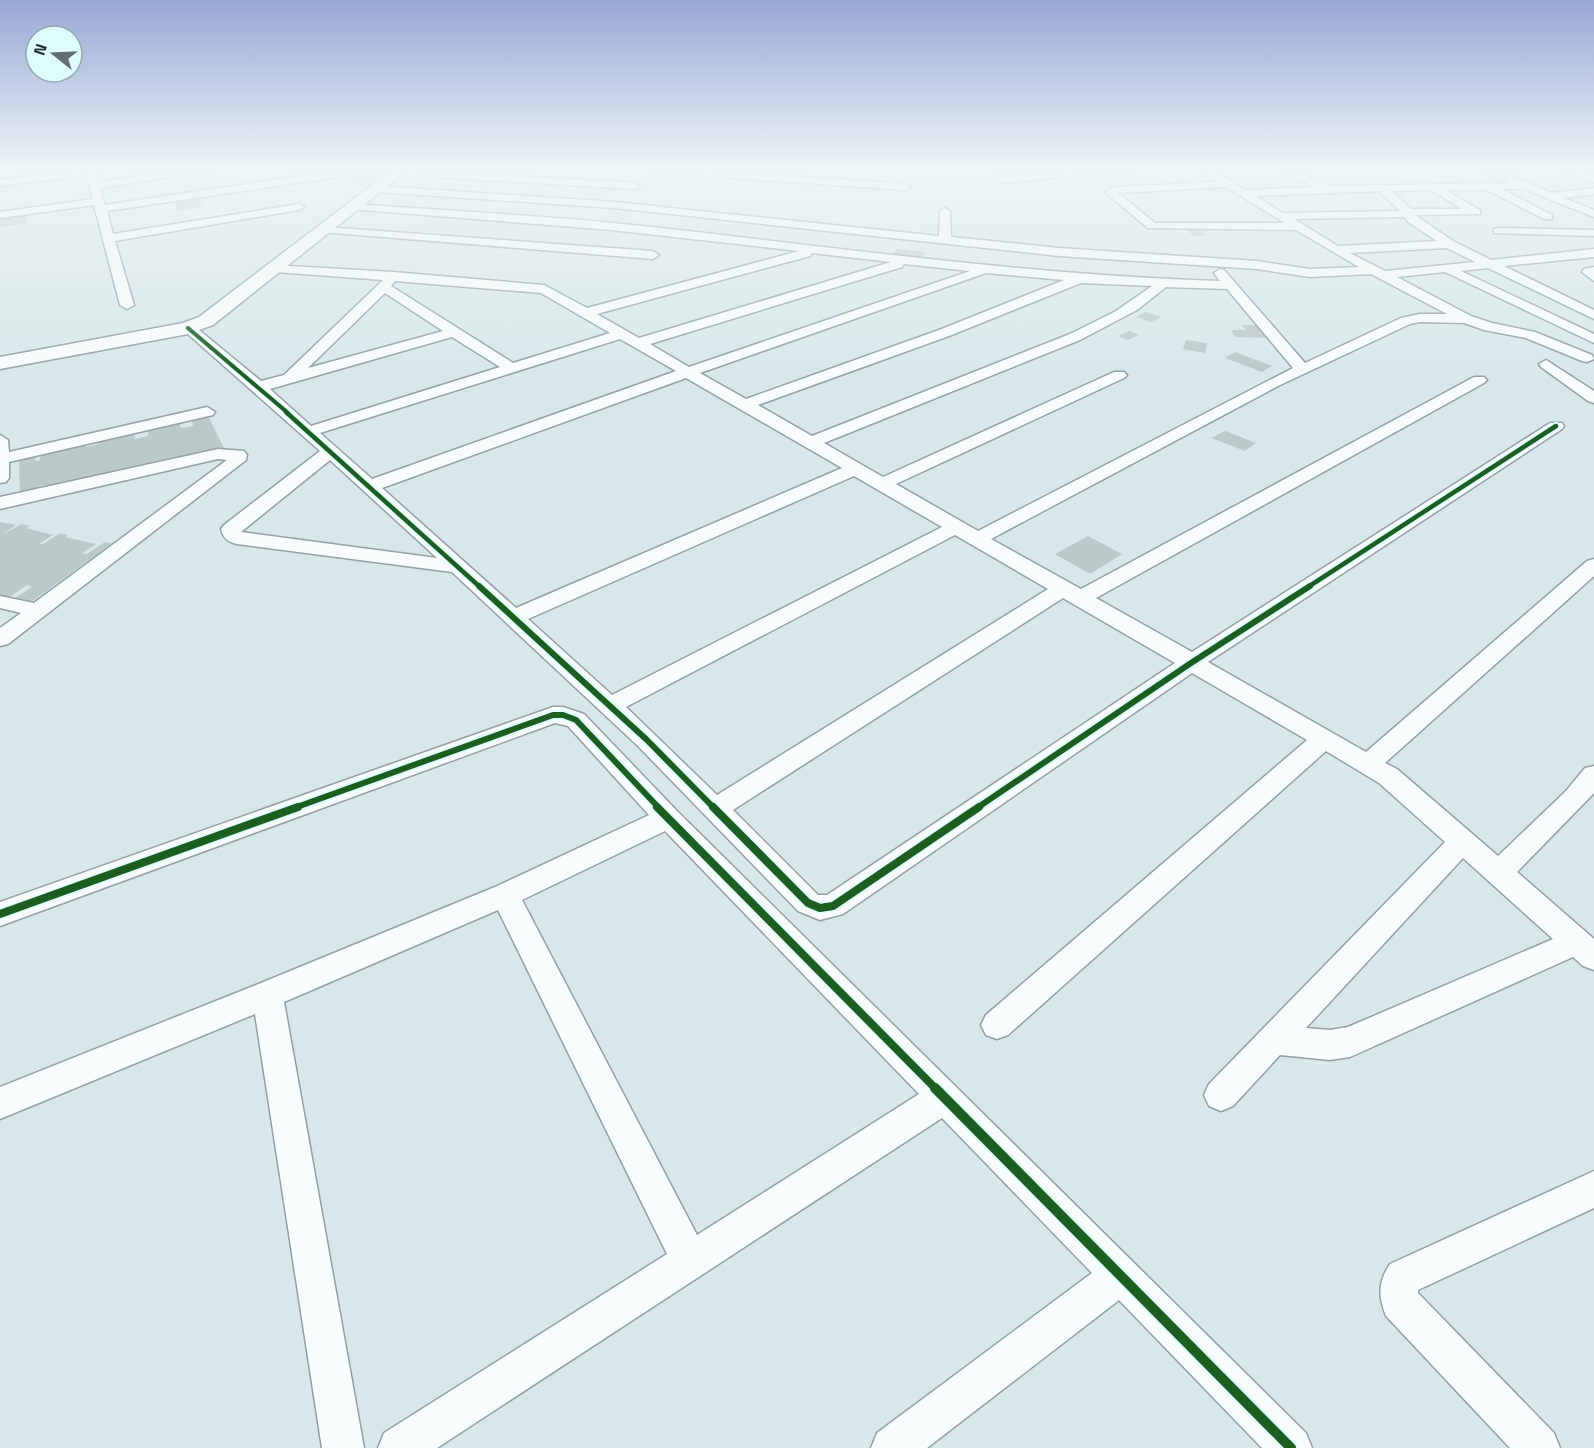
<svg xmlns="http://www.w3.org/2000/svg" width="1594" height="1448" font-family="'Titillium Web',sans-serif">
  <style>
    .building { fill: #bcc9ca }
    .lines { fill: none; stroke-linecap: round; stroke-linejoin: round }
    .street-casing { stroke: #94a0a2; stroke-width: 3 }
    .secondary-casing { stroke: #94a0a2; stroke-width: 3 }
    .street { fill: #f9fcfc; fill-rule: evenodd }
    .secondary { fill: #f9fcfc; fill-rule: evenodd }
    .cycleway-far4-casing { stroke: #defcfe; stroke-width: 6 }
    .cycleway-far3-casing { stroke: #defcfe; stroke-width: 8 }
    .cycleway-far2-casing { stroke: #defcfe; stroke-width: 10 }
    .cycleway-far1-casing { stroke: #defcfe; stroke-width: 11 }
    .cycleway-casing { stroke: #defcfe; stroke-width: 14 }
    .cycleway-far4 { stroke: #1b5e20; stroke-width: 4 }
    .cycleway-far3 { stroke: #1b5e20; stroke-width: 4.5 }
    .cycleway-far2 { stroke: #1b5e20; stroke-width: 6 }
    .cycleway-far1 { stroke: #1b5e20; stroke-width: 8 }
    .cycleway { stroke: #1b5e20; stroke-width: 10 }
  </style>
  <rect width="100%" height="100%" fill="#d8e8ea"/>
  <g class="building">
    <polygon points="368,174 371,177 377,177 373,179 375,179 373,182 353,185 350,182 353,181 351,179 346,180 345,178 356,176 359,178 362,178 360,176"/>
    <polygon points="198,198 203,208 178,211 174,202"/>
    <polygon points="25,215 28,223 0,227 0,219"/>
    <polygon points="1181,226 1199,229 1207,235 1194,236"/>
    <polygon points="897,249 925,252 920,261 890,258"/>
    <polygon points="1146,312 1161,317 1151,322 1136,317"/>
    <polygon points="1242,325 1257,325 1268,338 1235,337 1231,330 1246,330"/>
    <polygon points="1129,331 1139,335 1128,340 1118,336"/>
    <polygon points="1186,340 1207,343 1205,353 1183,349"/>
    <polygon points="1235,352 1272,366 1262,372 1225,358"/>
    <polygon points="208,416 224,448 44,493 44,485 39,486 39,492 20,497 19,459 36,454 35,461 40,460 40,452 85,443 86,447 99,444 99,441 134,433 135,439 148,436 148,430 179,423 181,428 193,426 192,420"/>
    <polygon points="1225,431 1256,443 1245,451 1211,438"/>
    <polygon points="0,522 16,525 1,535 22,524 30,526 26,528 53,535 39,544 43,544 60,533 68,535 65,537 96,544 82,553 87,554 105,542 112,543 31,602 13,599 32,587 27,585 10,597 0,595"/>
    <polygon points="1088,536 1122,554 1090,574 1055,554"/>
  </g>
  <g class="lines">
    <g class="street-casing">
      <g id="street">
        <polygon points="80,169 95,169 99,182 187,169 216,169 100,188 105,205 348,169 376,169 371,172 107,211 113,234 299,204 304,207 299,210 115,241 134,305 127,309 120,305 94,205 0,218 0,212 93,199 86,175 0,186 0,180"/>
        <polygon points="397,169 635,183 640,186 635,189 399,175 394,172"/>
        <polygon points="644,169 698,169 905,184 910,187 905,190 649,172"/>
        <polygon points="991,169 1001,169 1006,177 1071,169 1136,169 1131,172 1075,175 1006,183 999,182"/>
        <path d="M 1199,169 L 1212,169 L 1245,190 L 1314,187 L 1280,169 L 1294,169 L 1328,186 L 1510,183 L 1479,169 L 1494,169 L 1552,193 L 1594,188 L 1594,194 L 1564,198 L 1594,210 L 1594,217 L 1524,189 L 1502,189 L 1552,215 L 1552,219 L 1544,219 L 1487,190 L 1445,190 L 1480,210 L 1480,214 L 1415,215 L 1453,241 L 1491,260 L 1594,249 L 1594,257 L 1504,266 L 1594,310 L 1594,319 L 1488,268 L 1461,271 L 1594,334 L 1594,343 L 1445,272 L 1397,277 L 1471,316 L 1492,323 L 1535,332 L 1592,355 L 1594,359 L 1587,362 L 1582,361 L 1526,338 L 1484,330 L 1464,323 L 1420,322 L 1410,324 L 1278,386 L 991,539 L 1081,589 L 1474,377 L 1484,377 L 1487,380 L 1484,383 L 1096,598 L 1192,652 L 1550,423 L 1562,423 L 1564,426 L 1562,429 L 1208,662 L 1366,752 L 1587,561 L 1594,559 L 1594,576 L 1385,763 L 1397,769 L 1498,856 L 1566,791 L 1585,768 L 1594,766 L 1594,793 L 1517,872 L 1594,939 L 1594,970 L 1583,966 L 1573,957 L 1350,1057 L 1330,1060 L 1280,1055 L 1233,1106 L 1221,1111 L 1209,1106 L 1204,1095 L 1209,1084 L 1445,842 L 1379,783 L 1326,751 L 1008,1035 L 997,1039 L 986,1035 L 981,1025 L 986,1015 L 1307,740 L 1192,673 L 843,914 L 820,920 L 798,911 L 638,746 L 452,572 L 237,544 C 228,542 223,538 221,529 L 224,525 L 320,451 L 181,328 L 188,324 L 193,325 L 261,381 L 284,375 L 383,280 L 276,272 L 270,268 L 272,265 L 393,272 L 544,285 L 587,308 L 799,251 L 611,230 L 350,209 L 349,207 L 354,204 C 453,211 553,216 652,227 C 841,248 1029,275 1220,281 L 1214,273 L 1220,269 L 1224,270 L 1305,363 L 1401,318 L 1420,314 L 1447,314 L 1371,274 L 1310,277 L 1257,269 L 1059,256 L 615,208 L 377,192 L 372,189 L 377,186 L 615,202 L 939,236 L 940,211 L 945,208 L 950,211 L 951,237 L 1059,248 L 1257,261 L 1310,269 L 1359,267 L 1296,230 L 1148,228 L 1105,192 L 1114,187 L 1217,182 ZM 1226,187 L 1285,223 L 1155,223 L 1118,193 ZM 1431,190 L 1462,209 L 1411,209 L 1391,191 ZM 1379,191 L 1400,211 L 1283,213 L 1255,196 ZM 1405,217 L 1408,222 L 1437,241 L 1338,246 L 1294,219 ZM 1447,248 L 1475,262 L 1385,271 L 1350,253 ZM 812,253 L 891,262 L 639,338 L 597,314 L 810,256 ZM 904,264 L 970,271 L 689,367 L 650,344 L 902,267 ZM 986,273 L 1064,280 L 939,330 L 746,399 L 700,373 ZM 395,281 L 541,293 L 610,333 L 513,363 L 391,286 ZM 1081,283 L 1152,286 L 1116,311 L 1070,334 L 812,436 L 758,405 L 949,336 ZM 1166,287 L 1227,289 L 1293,368 L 978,531 L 896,484 L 1124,378 L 1127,375 L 1124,372 L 1114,372 L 883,477 L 824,443 L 1080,340 L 1137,310 ZM 385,293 L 443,331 L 308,368 ZM 452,337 L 500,367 L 311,426 L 270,389 ZM 620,339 L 676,371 L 372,479 L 320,433 ZM 686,378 L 842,468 L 516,608 L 382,488 ZM 330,460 L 437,558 L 241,532 ZM 854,476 L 942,527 L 612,695 L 528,619 ZM 955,535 L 1048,589 L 717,795 L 626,707 ZM 1063,598 L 1175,663 L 827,895 L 818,895 L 733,810 ZM 1463,858 L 1553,939 L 1348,1027 L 1330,1030 L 1306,1028 Z"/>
        <polygon points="1555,169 1572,169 1594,176 1594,182"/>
        <polygon points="325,227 653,251 659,255 653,259 321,232 319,230"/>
        <polygon points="1498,228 1594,230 1594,236 1494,233 1494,229"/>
        <polygon points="1594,267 1594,281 1582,272 1584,269"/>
        <polygon points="1546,360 1594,391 1594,403 1588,401 1541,367 1539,364"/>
        <polygon points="207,407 215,412 213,415 9,462 9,478 6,482 0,483 0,435 8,440 9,452"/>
        <polygon points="218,449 244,451 247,455 246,460 8,644 0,646 0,628 21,613 0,608 0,596 34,603 227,460 218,459 0,509 0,497"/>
        <path d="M 553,707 L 563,707 L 584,714 L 677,811 L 1306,1433 L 1312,1448 L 1262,1448 L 1119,1300 L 927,1448 L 871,1448 L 877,1433 L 1092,1273 L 942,1118 L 437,1448 L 378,1448 L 384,1433 L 667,1254 L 498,910 L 284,1002 L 364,1448 L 322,1448 L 255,1014 L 0,1119 L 0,1087 L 256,985 L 495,887 L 649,815 L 568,726 L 555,723 L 0,926 L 0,902 ZM 665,831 L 919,1094 L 697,1235 L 522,900 Z"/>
        <path d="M 1594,1171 L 1594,1208 L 1418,1290 L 1418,1293 L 1554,1433 L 1560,1448 L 1510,1448 L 1386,1316 C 1378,1296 1378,1282 1390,1264 Z"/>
      </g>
    </g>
    <g class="secondary-casing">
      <polygon id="secondary" points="393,169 409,169 213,325 188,334 0,369 0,357 183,323 199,317"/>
    </g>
    <use href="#street" class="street"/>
    <use href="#secondary" class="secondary"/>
    <g class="cycleway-far4-casing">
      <polyline id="cycleway-far4" points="188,328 288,413"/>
    </g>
    <g class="cycleway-far3-casing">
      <g id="cycleway-far3">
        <polyline points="286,412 480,587"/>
        <polyline points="1308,587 1556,426"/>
      </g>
    </g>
    <g class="cycleway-far2-casing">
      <g id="cycleway-far2">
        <polyline points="479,586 647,740 714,808"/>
        <polyline points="294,808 553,715 563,715 576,720 659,808"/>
        <polyline points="977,808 1191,663 1310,586"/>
      </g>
    </g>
    <g class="cycleway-far1-casing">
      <g id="cycleway-far1">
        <polyline points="657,807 937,1090"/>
        <polyline points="713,807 808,903 820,908 833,906 979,807"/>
        <polyline points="0,914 298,807"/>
      </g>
    </g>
    <g class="cycleway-casing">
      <polyline id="cycleway" points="935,1088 1291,1448"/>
    </g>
    <use href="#cycleway-far4" class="cycleway-far4"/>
    <use href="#cycleway-far3" class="cycleway-far3"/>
    <use href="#cycleway-far2" class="cycleway-far2"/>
    <use href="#cycleway-far1" class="cycleway-far1"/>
    <use href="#cycleway" class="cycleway"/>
  </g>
  <linearGradient id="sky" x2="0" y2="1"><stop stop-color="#97a8d5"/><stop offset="0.45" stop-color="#edf5f6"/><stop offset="1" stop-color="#edf5f6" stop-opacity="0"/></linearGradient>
  <rect width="1594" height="372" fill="url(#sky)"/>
  <g transform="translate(54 54) rotate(288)"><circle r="28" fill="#defcfe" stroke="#93aaab" stroke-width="1.5"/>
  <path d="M0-4.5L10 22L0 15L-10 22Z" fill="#626f70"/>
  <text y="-9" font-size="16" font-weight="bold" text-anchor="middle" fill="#232e2f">N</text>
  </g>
</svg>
